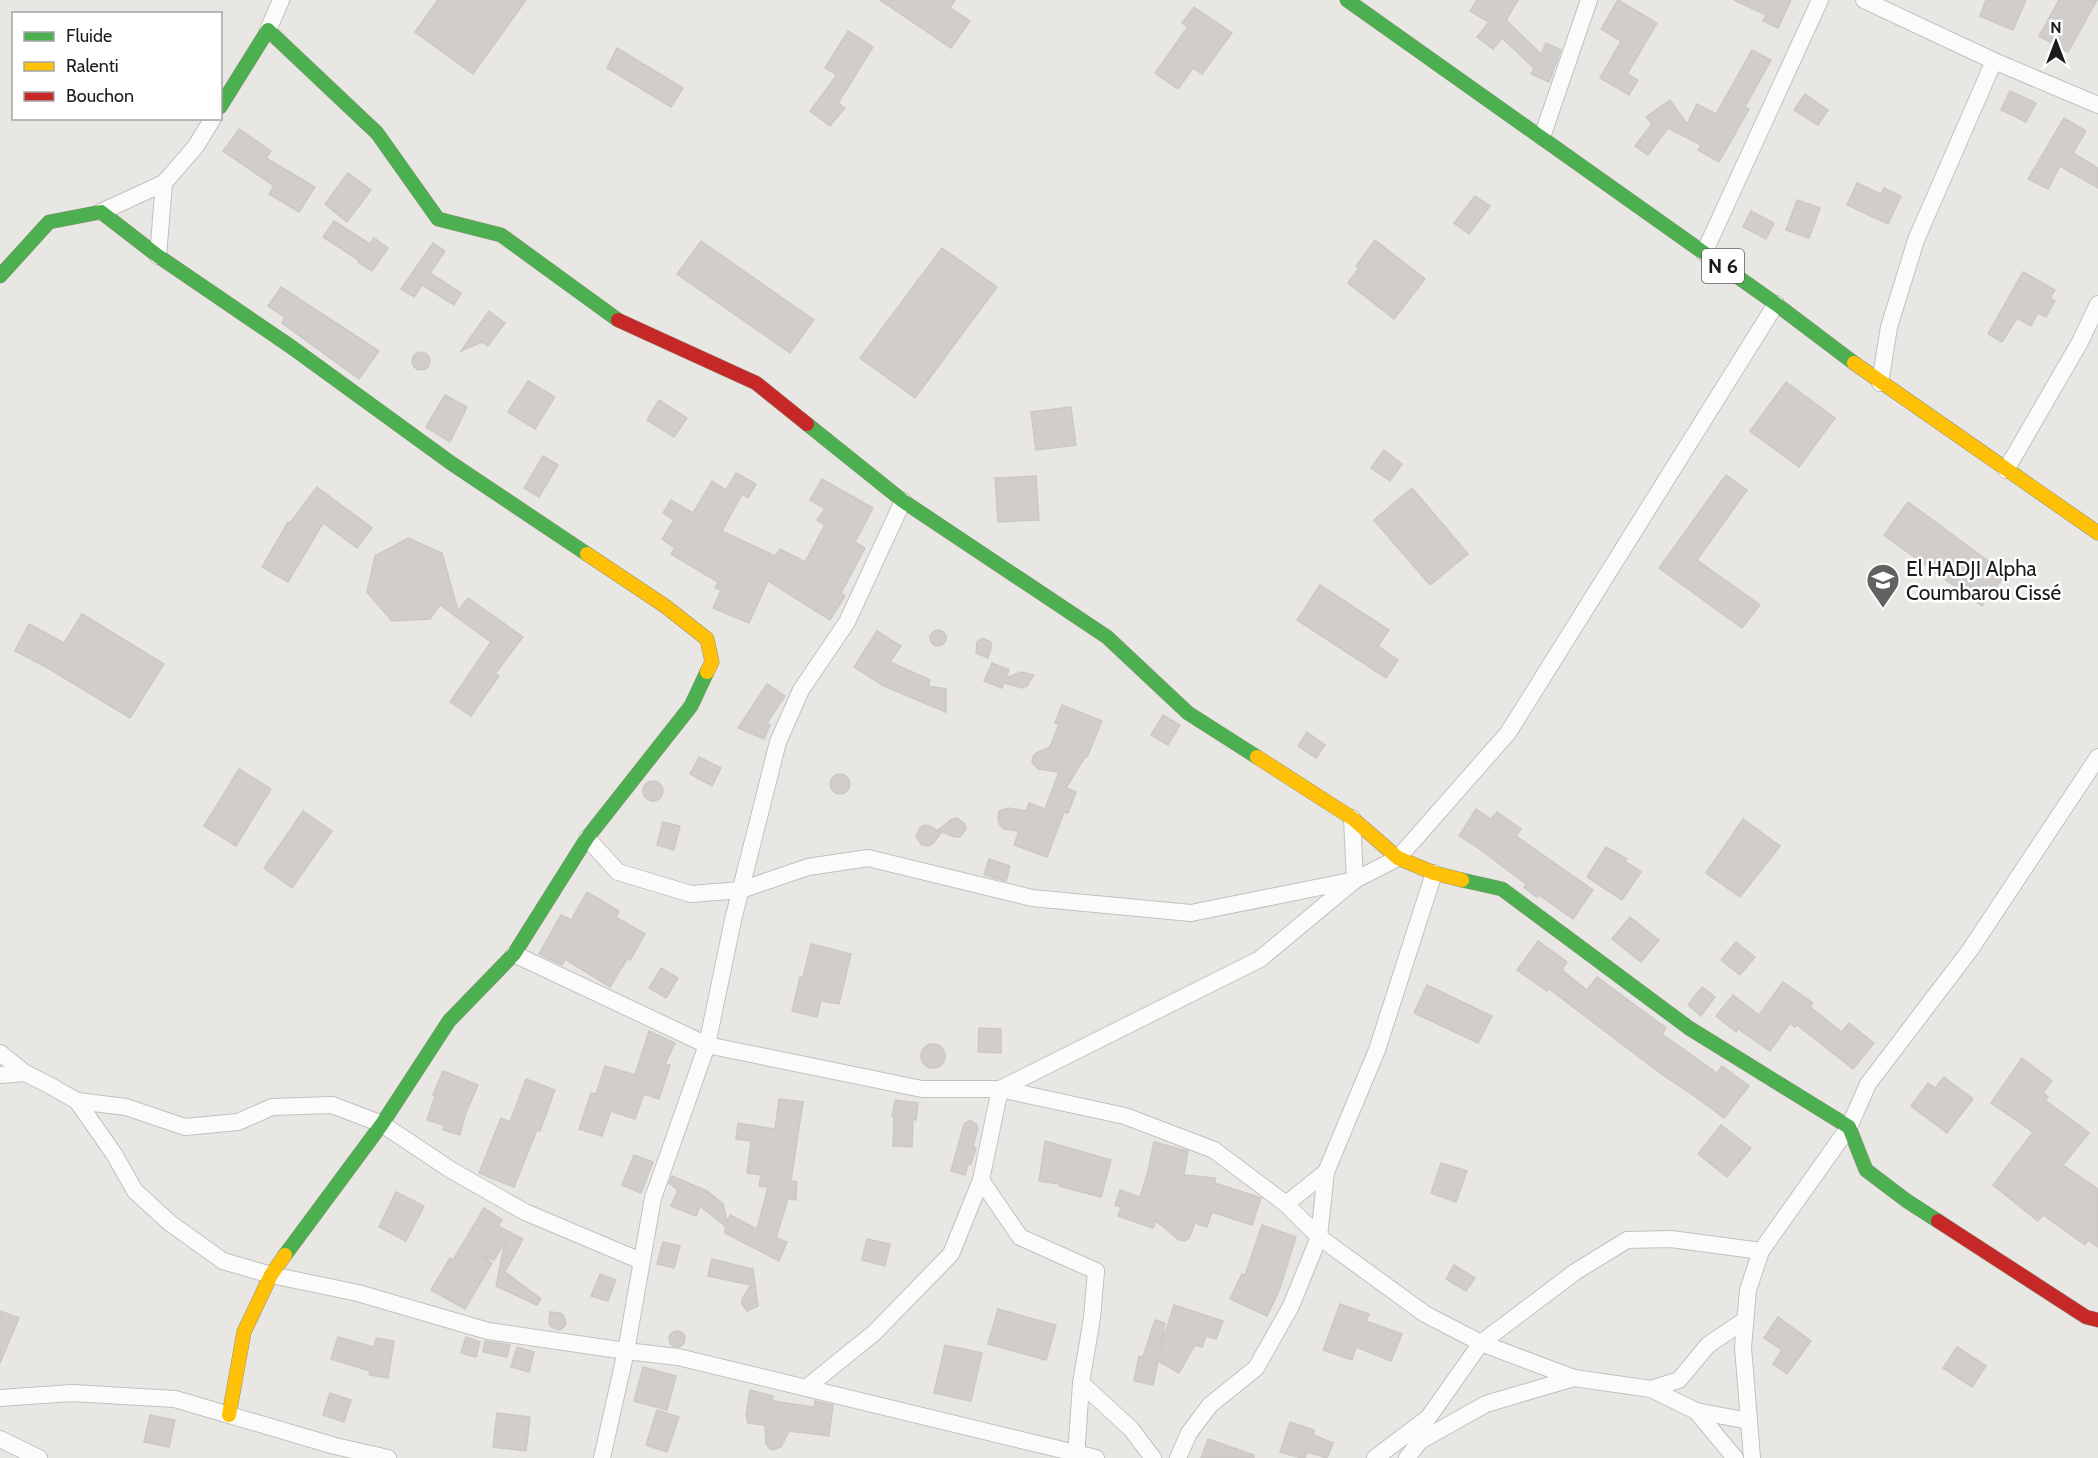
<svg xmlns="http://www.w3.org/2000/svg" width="2098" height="1458" font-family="Cabin,sans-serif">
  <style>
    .building { fill: #d0cdcb; stroke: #ccc9c5; stroke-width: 1.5 }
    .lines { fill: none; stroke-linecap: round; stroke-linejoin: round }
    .street-casing { stroke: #c2c1c0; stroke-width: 18 }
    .fast-casing { stroke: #92927d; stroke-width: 15 }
    .slow-casing { stroke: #92927d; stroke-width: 15 }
    .jam-casing { stroke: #92927d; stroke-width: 15 }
    .street { stroke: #fcfbfb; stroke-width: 16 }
    .fast { stroke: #4caf50; stroke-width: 14 }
    .slow { stroke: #ffc107; stroke-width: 14 }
    .jam { stroke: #c62828; stroke-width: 14 }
    .labels { text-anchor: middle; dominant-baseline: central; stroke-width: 5; stroke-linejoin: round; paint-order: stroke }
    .shield { fill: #fff; stroke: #5f5f5f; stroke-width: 1.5 }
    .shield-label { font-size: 20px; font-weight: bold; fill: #1b1b1b }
    .poi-label { font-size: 21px; fill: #1b1b1b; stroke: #fff; text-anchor: start }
  </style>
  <rect width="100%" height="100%" fill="#e9e7e4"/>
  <g class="building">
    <polygon points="438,0 526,0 473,74 415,32"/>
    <polygon points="880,0 955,0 950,8 970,21 951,48"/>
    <polygon points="1477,0 1518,0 1506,20 1541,54 1546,43 1561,50 1549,82 1531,74 1534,68 1502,38 1493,49 1477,37 1489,22 1470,11"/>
    <polygon points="1618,0 1657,23 1627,74 1638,80 1629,95 1600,78 1621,41 1601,29"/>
    <polygon points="1734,0 1791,0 1778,28 1763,21 1766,15"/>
    <polygon points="1986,0 2026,0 2013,30 1980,16"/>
    <polygon points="2059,0 2097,0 2068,52 2039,36"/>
    <polygon points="1194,7 1232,33 1202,74 1193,68 1178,89 1155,73 1188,27 1182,23"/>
    <polygon points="848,31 873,47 838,103 845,108 830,126 810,111 837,75 825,68"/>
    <polygon points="617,48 683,88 671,107 607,68"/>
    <polygon points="1752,50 1771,60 1745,107 1749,109 1719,162 1698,150 1701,145 1668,128 1648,155 1635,146 1652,124 1646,117 1670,100 1687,124 1697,104 1716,114"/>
    <polygon points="2010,91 2036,103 2026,122 2001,110"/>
    <polygon points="1805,94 1828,110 1818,125 1794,110"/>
    <polygon points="2064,118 2086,131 2073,153 2098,168 2098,188 2060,166 2048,189 2028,179"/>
    <polygon points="239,129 271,151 266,158 315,187 299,212 269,194 274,186 223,151"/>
    <polygon points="348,173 371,190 347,222 325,204"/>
    <polygon points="1857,183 1881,194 1884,188 1901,196 1888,224 1847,205"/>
    <polygon points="1475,196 1490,206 1469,234 1454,223"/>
    <polygon points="1797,200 1820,208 1809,238 1786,230"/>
    <polygon points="1751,211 1774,223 1766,239 1743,227"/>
    <polygon points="334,221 370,244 374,238 388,248 372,271 358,262 360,261 323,237"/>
    <polygon points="1375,240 1425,279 1394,319 1348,283 1359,268 1356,266"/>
    <polygon points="701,241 814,320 790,353 677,274"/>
    <polygon points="433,243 445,251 430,273 461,293 454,305 422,285 414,297 401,289"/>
    <polygon points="942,248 997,287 915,398 860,358"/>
    <polygon points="2023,272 2055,290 2050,298 2055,301 2046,317 2038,313 2031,326 2017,318 2002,342 1988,334"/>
    <polygon points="281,287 379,351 359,379 282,323 285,317 268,306"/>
    <polygon points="489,311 505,323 488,346 482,342 461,351"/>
    <circle cx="421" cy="361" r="9"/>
    <polygon points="528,381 555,397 535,429 508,412"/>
    <polygon points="1786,382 1835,418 1799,467 1750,431"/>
    <polygon points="445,395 467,407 450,442 426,427"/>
    <polygon points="659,400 687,418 674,437 647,420"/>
    <polygon points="1071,407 1076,445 1036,450 1031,412"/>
    <polygon points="1384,450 1402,464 1390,481 1371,468"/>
    <polygon points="543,456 558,465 539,497 524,488"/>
    <polygon points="736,473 756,484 748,498 742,494 722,531 775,556 780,549 805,562 825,525 817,520 825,509 810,500 822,479 873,508 855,542 865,548 841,593 845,596 830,620 768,581 749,623 713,608 721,590 715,588 718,582 671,554 675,548 662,539 674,520 663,513 671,500 693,513 712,481 726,490"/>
    <polygon points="1726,475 1747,490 1697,560 1760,605 1742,628 1659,568"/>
    <polygon points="1036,476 1039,520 998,522 995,478"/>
    <polygon points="317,487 372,528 357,548 323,523 288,582 262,567 288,522 290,523"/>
    <polygon points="1412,488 1468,554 1430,585 1374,520"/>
    <polygon points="1908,502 2006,574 1982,606 1884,535"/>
    <polygon points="408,538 442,553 458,611 468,598 523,637 495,674 499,676 471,716 450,702 491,642 440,605 430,619 392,621 367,592 375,556"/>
    <polygon points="1320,585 1389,630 1378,646 1398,660 1386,678 1297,620"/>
    <polygon points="82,614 164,664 130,718 48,668 15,651 29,624 64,643"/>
    <circle cx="938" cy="638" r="8"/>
    <polygon points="877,631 901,646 890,662 930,680 928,686 946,689 946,712 884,686 854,667"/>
    <polygon points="982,638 991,642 991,649 988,658 976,653 977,642"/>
    <polygon points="992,663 1009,670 1006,678 1021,672 1034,675 1027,686 1022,688 1004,683 1002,688 984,681"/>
    <polygon points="767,684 785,696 767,723 770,725 764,739 738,728"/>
    <polygon points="1062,705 1102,721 1087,757 1085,757 1066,788 1076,792 1068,813 1064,812 1047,857 1014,845 1019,831 1004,829 1000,825 998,820 999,811 1008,808 1026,811 1029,803 1045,809 1059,772 1038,769 1032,762 1033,757 1036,753 1050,747 1059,724 1055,723"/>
    <polygon points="1163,715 1180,725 1168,745 1151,735"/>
    <polygon points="1307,732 1325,745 1316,758 1298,746"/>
    <polygon points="699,757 721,768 712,786 690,774"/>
    <polygon points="239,769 271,789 236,846 204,826"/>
    <circle cx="840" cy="784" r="10"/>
    <circle cx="653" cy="791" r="10"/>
    <polygon points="1476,809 1491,819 1497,812 1521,829 1516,836 1593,890 1573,919 1539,895 1537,897 1532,894 1524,887 1526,884 1474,845 1459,836"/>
    <polygon points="303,811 332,831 292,888 264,868"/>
    <polygon points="957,818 965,824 966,829 960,837 955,837 938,830 952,819"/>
    <polygon points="1743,819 1780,846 1740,897 1706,873"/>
    <polygon points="663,822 680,826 674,850 657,845"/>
    <polygon points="925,825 930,826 941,833 933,844 928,846 922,845 916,837 920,827"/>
    <polygon points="1606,847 1627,859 1625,861 1641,872 1622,900 1587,877"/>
    <polygon points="989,859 1010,866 1006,881 984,875"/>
    <polygon points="587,892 619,911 616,917 645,934 630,960 627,959 610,987 565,959 562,965 539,954 561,915 571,920"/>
    <polygon points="1630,917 1659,940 1641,962 1612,939"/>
    <polygon points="1538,941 1567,962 1562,970 1587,990 1597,977 1666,1028 1662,1034 1717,1073 1722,1066 1749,1086 1724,1118 1693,1095 1664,1076 1548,988 1547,991 1517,970"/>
    <polygon points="1736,942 1755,957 1740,975 1721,960"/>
    <polygon points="811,944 851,954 839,1004 821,1001 817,1017 792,1011 800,977 803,977"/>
    <polygon points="661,968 678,978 666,998 649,988"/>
    <polygon points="1783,982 1813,1003 1810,1007 1842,1032 1849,1023 1874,1043 1853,1069 1797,1025 1795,1027 1790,1023 1770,1051 1738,1029 1736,1032 1716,1016 1733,995 1759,1015"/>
    <polygon points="1427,985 1492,1016 1478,1043 1414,1013"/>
    <polygon points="1702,987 1715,997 1701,1016 1688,1005"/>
    <polygon points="979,1028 1001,1029 1001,1053 978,1052"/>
    <polygon points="649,1031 675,1043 665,1064 670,1065 659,1099 644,1094 635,1119 611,1111 602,1136 579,1129 591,1093 596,1094 605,1066 635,1075"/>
    <circle cx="933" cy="1056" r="12"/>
    <polygon points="2022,1058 2052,1081 2043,1093 2048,1097 2045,1100 2089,1133 2063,1165 2098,1189 2098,1247 2088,1240 2085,1245 2043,1215 2038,1221 1993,1185 2033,1132 1991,1103"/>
    <polygon points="443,1071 478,1085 465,1115 460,1135 443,1130 444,1125 427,1120 435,1096 433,1095"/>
    <polygon points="1944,1077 1973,1099 1947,1133 1911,1106 1928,1083 1935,1088"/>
    <polygon points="526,1079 555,1090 540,1131 537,1130 514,1187 479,1173 501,1118 510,1122"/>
    <polygon points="779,1099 803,1102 791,1181 797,1182 796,1200 788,1199 776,1238 787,1242 779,1261 725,1233 725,1226 700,1206 696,1216 671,1206 678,1190 669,1183 672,1176 707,1191 723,1204 727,1222 730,1215 757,1229 768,1187 759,1186 761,1175 747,1173 751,1141 736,1139 738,1123 775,1129"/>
    <polygon points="895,1100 918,1103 916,1120 913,1119 912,1147 893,1146 894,1116 892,1116"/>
    <polygon points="970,1120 976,1124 978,1128 973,1147 976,1148 971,1164 968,1164 965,1175 951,1171 964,1124"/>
    <polygon points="1721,1125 1751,1148 1727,1177 1698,1154"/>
    <polygon points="1045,1141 1111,1160 1101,1197 1059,1186 1060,1184 1039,1181"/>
    <polygon points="1154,1142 1188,1151 1184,1175 1215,1178 1215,1183 1261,1198 1252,1225 1212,1212 1207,1227 1195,1223 1189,1238 1185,1241 1179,1240 1156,1221 1153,1228 1118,1216 1121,1207 1115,1205 1120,1190 1140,1197 1148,1171"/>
    <polygon points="634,1155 653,1162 641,1193 622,1185"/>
    <polygon points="1441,1163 1467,1171 1456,1202 1431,1193"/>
    <polygon points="396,1192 424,1206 406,1241 379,1227"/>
    <polygon points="484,1208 502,1220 498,1226 523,1239 505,1272 541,1299 537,1305 496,1286 505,1241 494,1260 483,1256 492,1263 465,1309 431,1290 450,1258 453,1260"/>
    <polygon points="1262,1225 1296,1237 1279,1291 1267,1316 1230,1299 1242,1274 1245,1275"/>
    <polygon points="867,1239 890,1244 885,1266 862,1260"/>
    <polygon points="663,1242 680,1246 674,1268 657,1264"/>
    <polygon points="712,1259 753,1269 758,1306 747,1311 742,1304 742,1299 751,1285 708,1276"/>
    <polygon points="1454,1265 1475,1278 1466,1291 1446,1279"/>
    <polygon points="600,1274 616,1280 608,1301 591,1296"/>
    <polygon points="1340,1304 1369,1314 1366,1321 1402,1334 1391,1361 1356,1347 1352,1360 1323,1350"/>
    <polygon points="1174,1305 1223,1321 1216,1339 1206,1336 1202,1347 1195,1345 1179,1373 1158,1361 1153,1385 1134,1381 1139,1356 1143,1357 1155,1320 1165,1323 1160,1349"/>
    <polygon points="998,1309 1056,1325 1046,1360 988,1344"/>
    <polygon points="0,1311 19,1318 0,1363"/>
    <polygon points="550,1312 560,1313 564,1316 566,1324 563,1328 559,1330 551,1327 549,1323"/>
    <polygon points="1778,1317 1811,1341 1787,1374 1773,1364 1782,1350 1764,1338"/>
    <circle cx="677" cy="1339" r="8"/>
    <polygon points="338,1337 374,1347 376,1338 394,1341 388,1378 369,1375 370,1371 331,1359"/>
    <polygon points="466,1337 480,1342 476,1357 461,1353"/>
    <polygon points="485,1341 510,1345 507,1357 483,1352"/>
    <polygon points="945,1345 982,1353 971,1401 934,1393"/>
    <polygon points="517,1347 534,1352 529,1372 511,1367"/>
    <polygon points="1957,1347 1986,1366 1972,1387 1943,1368"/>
    <polygon points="643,1367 676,1376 667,1410 634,1401"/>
    <polygon points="750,1390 773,1396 772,1401 814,1407 815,1401 833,1405 829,1436 789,1431 781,1447 773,1450 769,1448 766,1444 765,1425 748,1423 746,1415"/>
    <polygon points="330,1393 351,1400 344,1422 323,1415"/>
    <polygon points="657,1410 679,1417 667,1452 646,1445"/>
    <polygon points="497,1413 530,1417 526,1451 493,1447"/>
    <polygon points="150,1415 175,1420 169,1447 144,1442"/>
    <polygon points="1290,1422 1314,1430 1313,1435 1333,1443 1327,1458 1307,1452 1305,1458 1301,1458 1280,1452"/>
    <polygon points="1208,1439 1254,1455 1254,1458 1201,1458"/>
  </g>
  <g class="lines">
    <g class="street-casing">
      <g id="street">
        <polyline points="1864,0 1994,61 2098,105"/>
        <polyline points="268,30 281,0"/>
        <polyline points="1542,137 1589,0"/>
        <polyline points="164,183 196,146 213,118"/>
        <polyline points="101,212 164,183 158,256"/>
        <polyline points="1704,253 1820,0"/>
        <polyline points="1880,383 1889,327 1916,240 1994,61"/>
        <polyline points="2006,470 2080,342 2098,304"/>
        <polyline points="587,838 618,872 691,894 741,890 808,867 868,858 1032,898 1191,913 1355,880 1398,858 1508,733 1776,304"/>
        <polyline points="514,954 707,1045 922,1089 1000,1089 1125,1116 1214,1150 1286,1204 1319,1237 1425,1314 1481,1343 1574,1378"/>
        <polyline points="0,1053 25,1073 49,1085 77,1101 126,1107 185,1127 238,1122 272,1107 332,1105 382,1124 451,1170 525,1212 641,1261"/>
        <polyline points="0,1075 25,1073"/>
        <polyline points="1000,1089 1260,959 1355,880 1352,818"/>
        <polyline points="77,1101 114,1154 135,1191 170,1223 223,1261 271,1275 358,1293 488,1331 626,1351 678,1357 1096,1458"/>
        <polyline points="981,1180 1020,1237 1096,1271 1092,1318 1081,1383 1131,1429 1153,1458"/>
        <polyline points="1286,1204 1326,1172"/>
        <polyline points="806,1388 874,1333 951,1254 981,1180 1000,1089"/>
        <polyline points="1651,1389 1696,1411 1749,1421"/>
        <polyline points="0,1398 72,1393 175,1399 335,1446 388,1458"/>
        <polyline points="1696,1411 1735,1458"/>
        <polyline points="0,1439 39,1458"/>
        <polyline points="602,1458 626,1351 653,1198 707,1045 733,920 778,742 801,690 847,622 903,501"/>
        <polyline points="1076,1458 1081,1383"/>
        <polyline points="1178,1458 1189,1433 1210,1405 1256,1368 1291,1306 1319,1237 1326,1172 1377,1050 1434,873"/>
        <polyline points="1375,1458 1428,1418 1481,1343 1575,1272 1627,1240 1671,1239 1761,1251"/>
        <polyline points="1407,1458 1420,1441 1486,1404 1574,1378 1651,1389 1679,1380 1708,1345 1745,1320"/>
        <polyline points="1752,1458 1743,1347 1748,1290 1761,1251 1849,1127 1868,1084 1970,950 2098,757"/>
      </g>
    </g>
    <g class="fast-casing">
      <g id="fast">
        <polyline points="1347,0 1776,304 1854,363"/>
        <polyline points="220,107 268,30 377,133 438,219 501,235 618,320"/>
        <polyline points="0,276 49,222 101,212 158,256 290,346 451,463 587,554"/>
        <polyline points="807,424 903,501 1107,637 1188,713 1257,757"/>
        <polyline points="1462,880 1502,889 1689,1028 1849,1127 1866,1170 1907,1201 1938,1221"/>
        <polyline points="285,1255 382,1124 449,1021 514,954 587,838 691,706 707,672"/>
      </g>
    </g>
    <g class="slow-casing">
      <g id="slow">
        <polyline points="1854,363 2098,533"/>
        <polyline points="587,554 665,606 707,639 712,662 707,672"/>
        <polyline points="1257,757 1352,818 1398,858 1434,873 1462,880"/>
        <polyline points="229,1415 244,1332 271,1275 285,1255"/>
      </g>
    </g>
    <g class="jam-casing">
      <g id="jam">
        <polyline points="618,320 756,383 807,424"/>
        <polyline points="1938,1221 2086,1317 2098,1320"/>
      </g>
    </g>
    <use href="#street" class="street"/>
    <use href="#fast" class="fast"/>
    <use href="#slow" class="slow"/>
    <use href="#jam" class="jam"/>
  </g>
  <defs>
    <g id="school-pin" transform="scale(1.725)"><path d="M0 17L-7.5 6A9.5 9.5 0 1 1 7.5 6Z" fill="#636261" stroke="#fff"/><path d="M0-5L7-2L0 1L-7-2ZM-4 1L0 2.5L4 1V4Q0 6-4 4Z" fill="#fff"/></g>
  </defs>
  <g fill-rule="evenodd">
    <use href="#school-pin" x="1883" y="580"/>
  </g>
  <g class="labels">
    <rect class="shield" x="1702" y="249" width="42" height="34" rx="4.5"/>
    <g class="shield-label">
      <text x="1723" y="266">N 6</text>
    </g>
    <g class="poi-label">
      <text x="1906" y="568">El HADJI Alpha<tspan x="1906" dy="24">Coumbarou Cissé</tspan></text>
    </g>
  </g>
  <rect x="12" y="12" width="210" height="108" fill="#ffffff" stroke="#a4a4a4" stroke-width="1.5"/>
  <rect x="24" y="32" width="30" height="9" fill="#4caf50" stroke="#a4a4a4" stroke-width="1.5"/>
  <text x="66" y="42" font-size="18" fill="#1b1b1b">Fluide</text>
  <rect x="24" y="62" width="30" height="9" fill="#ffc107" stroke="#a4a4a4" stroke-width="1.5"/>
  <text x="66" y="72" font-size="18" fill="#1b1b1b">Ralenti</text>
  <rect x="24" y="92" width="30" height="9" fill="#c62828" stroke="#a4a4a4" stroke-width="1.5"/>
  <text x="66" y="102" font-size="18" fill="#1b1b1b">Bouchon</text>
  <g transform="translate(2056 42)" stroke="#ffffff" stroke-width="4.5" paint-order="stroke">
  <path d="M0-4.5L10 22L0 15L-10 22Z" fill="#1b1b1b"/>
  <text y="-9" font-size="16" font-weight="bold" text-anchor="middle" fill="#1b1b1b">N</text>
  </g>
</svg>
